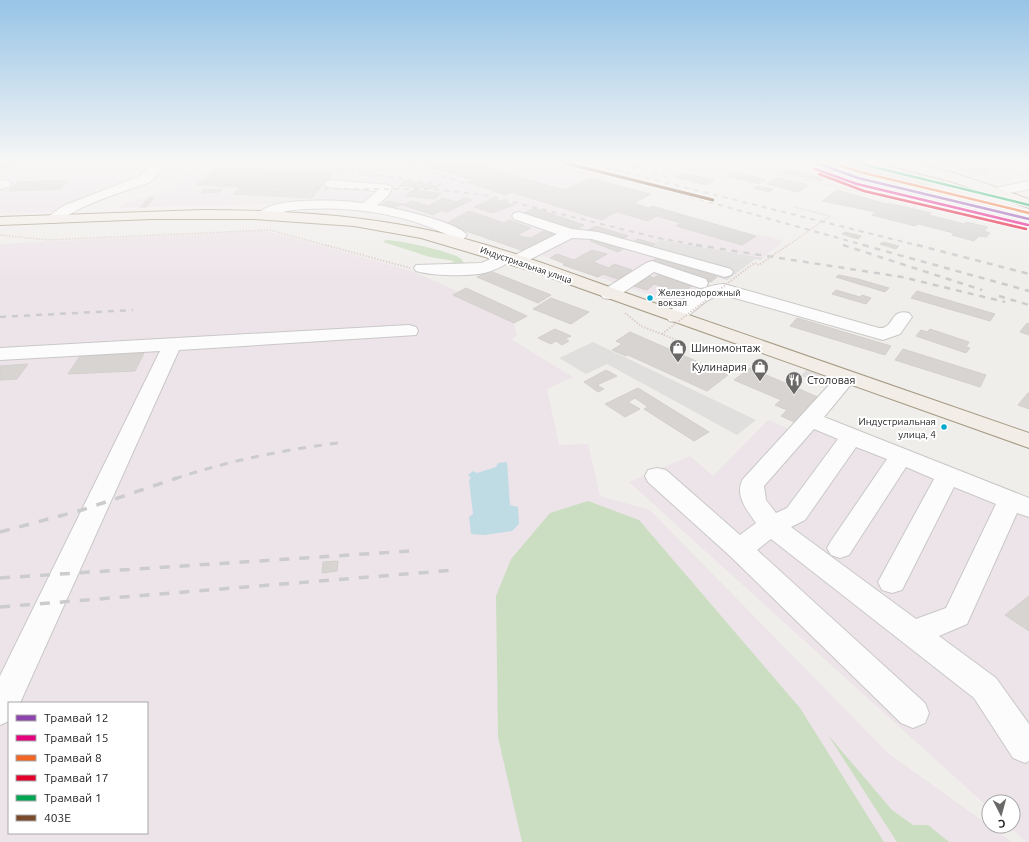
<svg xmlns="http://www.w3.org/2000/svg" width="1029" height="842" font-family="Ubuntu,sans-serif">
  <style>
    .industrial { fill: #ede4e9; fill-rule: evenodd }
    .forest { fill: #cbdec1 }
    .parking { fill: #e0dfde }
    .water { fill: #bfdbe3 }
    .building { fill: #d7d4d2; stroke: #d3d0cc }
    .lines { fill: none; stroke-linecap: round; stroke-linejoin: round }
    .minor-casing { stroke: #c9c8c7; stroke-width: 2 }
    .major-casing { stroke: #a79c86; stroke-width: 2 }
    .path-far1 { stroke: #dccecd; stroke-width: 1.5; stroke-dasharray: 1.5 1.5; stroke-linecap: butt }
    .path { stroke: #dccecd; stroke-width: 2; stroke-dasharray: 1.5 1.5; stroke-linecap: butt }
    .minor { fill: #fdfcfc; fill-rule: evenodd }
    .major { fill: #f3ede7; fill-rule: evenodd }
    .rail-far3 { stroke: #ccc; stroke-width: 2; stroke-dasharray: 5 5; stroke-linecap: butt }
    .rail-far2 { stroke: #ccc; stroke-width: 2.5; stroke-dasharray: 6 6; stroke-linecap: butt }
    .rail-far1 { stroke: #ccc; stroke-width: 3; stroke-dasharray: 8 8; stroke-linecap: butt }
    .rail { stroke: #ccc; stroke-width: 3.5; stroke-dasharray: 10 10; stroke-linecap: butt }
    .path-bridge-far1 { stroke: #dccecd; stroke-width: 1.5; stroke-dasharray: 1.5 1.5; stroke-linecap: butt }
    .path-bridge { stroke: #dccecd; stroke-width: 2; stroke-dasharray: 1.5 1.5; stroke-linecap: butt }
    .rail-1-casing { stroke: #fff; stroke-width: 5 }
    .rail-1 { stroke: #7a4b2a; stroke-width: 3 }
    .tram-1-casing { stroke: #fff; stroke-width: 4.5 }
    .tram-2-casing { stroke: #fff; stroke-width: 4.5 }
    .tram-3-casing { stroke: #fff; stroke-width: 4.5 }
    .tram-4-casing { stroke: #fff; stroke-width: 4.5 }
    .tram-5-casing { stroke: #fff; stroke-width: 4.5 }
    .tram-1 { stroke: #8e44ad; stroke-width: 2.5 }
    .tram-2 { stroke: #e5007d; stroke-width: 2.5 }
    .tram-3 { stroke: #f26522; stroke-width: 2.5 }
    .tram-4 { stroke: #e4002b; stroke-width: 2.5 }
    .tram-5 { stroke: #00a651; stroke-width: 2.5 }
    .bus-dot { fill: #00a9ce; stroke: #fff; stroke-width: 1.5 }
    .labels { text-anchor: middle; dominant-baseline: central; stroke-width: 4; stroke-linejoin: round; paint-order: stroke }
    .far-street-label { font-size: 9px; fill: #222; stroke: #fff }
    .far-bus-label { font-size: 9px; fill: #222; stroke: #fff; text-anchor: start }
    .bus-label { font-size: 10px; fill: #222; stroke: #fff; text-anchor: end }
    .poi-label { font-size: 11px; fill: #222; stroke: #fff; text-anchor: start }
  </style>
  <rect width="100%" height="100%" fill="#f0eeeb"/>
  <g class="industrial">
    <polygon points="0,163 151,163 142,176 54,212 0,213"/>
    <polygon points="212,163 279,164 344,171 367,163 529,163 651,194 635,203 649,208 652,206 756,236 758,234 783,241 761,260 755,259 727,280 717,277 678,304 563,265 566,264 550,258 427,217 382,204 299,203 119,208 124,203 161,193 195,166"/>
    <path d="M 262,231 L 271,232 L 412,271 L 459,292 L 453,295 L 514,323 L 517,336 L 511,339 L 573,377 L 547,389 L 559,445 L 588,444 L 600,496 L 650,510 L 888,753 L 1012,842 L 0,842 L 0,244 ZM 9,703 L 147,703 L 147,833 L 9,833 Z"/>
    <polygon points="807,412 1029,500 1029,842 1026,842 1009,826 1013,826 1013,802 989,802 989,808 629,482 690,456 713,476 768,420 791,430"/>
  </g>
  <g class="forest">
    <path d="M 386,240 C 400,240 449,251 460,258 C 463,260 464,263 465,266 L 445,267 L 454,261 L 430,257 L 383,242 Z"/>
    <polygon points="588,501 639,520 800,708 884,842 522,842 498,737 496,596 511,559 550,513"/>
    <polygon points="828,735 892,810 913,825 928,825 949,842 897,842"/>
  </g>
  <g class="parking">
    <polygon points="832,163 872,163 897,170 901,169 948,183 922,188 869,176"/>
    <polygon points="923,163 953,163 991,171 985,176"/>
    <polygon points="660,240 762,258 761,260 755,259 727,280 643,253"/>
    <polygon points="593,342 756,420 737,435 607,364 586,374 559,358"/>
    <polygon points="812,365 837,374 828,385 800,376"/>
  </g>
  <polygon class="water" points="507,462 510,505 518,507 519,524 512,531 484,535 471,534 469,517 473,514 469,480 471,478 468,475 473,471 477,473 496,467 498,463"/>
  <g class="building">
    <polygon points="334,163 356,163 345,166"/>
    <polygon points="418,163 472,163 564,190 591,178 651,194 601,220 511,192 505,195 467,182 474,180"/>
    <polygon points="217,168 333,173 312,198 233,194 241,187 196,185"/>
    <polygon points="787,169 826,178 820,181 781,172"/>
    <polygon points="735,172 766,180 759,184 727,176"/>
    <polygon points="683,173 714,180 707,185 675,177"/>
    <polygon points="778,177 805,184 808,186 798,192 766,184"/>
    <polygon points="69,180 61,189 9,191 18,182"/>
    <polygon points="405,181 432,185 439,186 437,189 399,186"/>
    <polygon points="758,186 773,189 769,192 753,188"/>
    <polygon points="221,189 220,192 202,193 203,190"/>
    <polygon points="413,190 441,193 435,199 405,196"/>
    <polygon points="837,190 886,204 888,203 931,213 929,215 964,224 966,222 988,227 984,231 990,233 986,237 979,236 974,241 952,235 954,233 918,224 915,226 872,215 876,212 822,201"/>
    <polygon points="149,198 154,198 146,207 140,207"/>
    <polygon points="443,198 456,202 464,198 472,200 447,212 442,210 433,215 403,205 412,201 429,206"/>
    <polygon points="492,199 514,205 493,213 474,207"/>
    <polygon points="388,201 403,204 396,207 382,204"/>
    <polygon points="634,203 649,208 652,206 756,236 742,245 676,226 681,223 657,216 648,221 617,212"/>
    <polygon points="534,208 584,225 573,231 522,214"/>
    <polygon points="469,211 504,223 509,220 531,228 517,235 524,237 531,238 543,231 556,235 524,251 445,224"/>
    <polygon points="596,226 628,236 622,239 588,230"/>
    <polygon points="845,232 861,236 858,239 842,234"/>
    <polygon points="595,237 626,247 618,252 590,241"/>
    <polygon points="638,239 655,244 649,249 631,244"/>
    <polygon points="883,242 899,246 896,249 880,244"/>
    <polygon points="592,250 607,254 593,262 609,268 614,264 632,270 618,279 603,274 598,277 563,265 566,264 550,258 557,254 574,260"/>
    <polygon points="658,257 717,277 711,282 649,263"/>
    <polygon points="490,271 551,295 538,303 477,277"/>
    <polygon points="660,274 694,284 683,293 654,284 647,290 631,285 645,275 654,278"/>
    <polygon points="839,275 858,279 889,288 885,292 836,277"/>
    <polygon points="466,288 527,316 514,323 453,295"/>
    <polygon points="836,290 860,297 862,295 871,298 866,304 832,294"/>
    <polygon points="917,291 995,314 990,321 911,298"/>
    <polygon points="551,298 589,312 571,324 533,309"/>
    <polygon points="797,318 891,346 885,355 790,326"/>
    <polygon points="1027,323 1029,324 1029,335 1020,332"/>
    <polygon points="555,329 571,336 565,339 569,341 562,345 556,341 551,344 538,338"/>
    <polygon points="930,329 969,342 966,347 970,348 966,353 916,336 921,330 927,332"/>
    <polygon points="630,332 728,375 707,391 628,355 626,356 612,350 622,344 616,341"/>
    <polygon points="903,349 986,375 980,387 895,360"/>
    <polygon points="144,353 135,371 68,374 80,356"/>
    <polygon points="28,364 17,379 0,380 0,366"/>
    <polygon points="750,368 820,398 794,422 781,416 787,410 775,405 781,400 734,380"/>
    <polygon points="606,370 617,376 597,385 604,389 598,392 584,382"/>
    <polygon points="638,388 709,432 694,441 644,409 648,407 635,398 628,402 640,409 625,417 605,404"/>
    <polygon points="1028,393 1029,393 1029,409 1018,405"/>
    <polygon points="338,561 337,571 322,573 323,562"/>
    <polygon points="1029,596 1029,631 1005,615"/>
  </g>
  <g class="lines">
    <g class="minor-casing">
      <g id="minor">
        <path d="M 151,163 L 163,163 L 155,178 L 150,182 C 126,191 94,200 72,213 C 63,218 57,225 47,222 L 45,219 L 63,206 L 140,176 Z"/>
        <polygon points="4,180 9,181 11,184 9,187 0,189 0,181"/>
        <path d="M 332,180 L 390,185 L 392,188 L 388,196 L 377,205 C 394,208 458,222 467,235 C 461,242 458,247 449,244 L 446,241 L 450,236 C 406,214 353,206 304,209 C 296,210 288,210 280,213 C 273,215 268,219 260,217 L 258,214 C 270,196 343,200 363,203 L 377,191 L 327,187 L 325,184 L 327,181 Z"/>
        <polygon points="1029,181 1029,189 995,196 990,195 988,192 990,189"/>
        <path d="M 519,212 L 572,229 L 598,232 L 731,269 L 733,272 L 731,275 L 725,277 L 592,239 L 572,238 L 521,264 L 515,266 L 508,263 C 502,266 495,270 488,272 C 471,277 433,276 416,271 L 414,268 L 416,265 L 481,263 L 506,253 L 513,256 L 557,234 L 514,219 L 512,216 L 514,213 Z"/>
        <polygon points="652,261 706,279 708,283 706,287 700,288 654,272 615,298 609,299 603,298 600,294 603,290 646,263"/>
        <path d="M 724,284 L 879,328 C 895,329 889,308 909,313 L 912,317 L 900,334 L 883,340 L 724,295 C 700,296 689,326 669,321 L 666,317 C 678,299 702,285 724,284 Z"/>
        <polygon points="409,325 416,327 418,331 416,335 179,350 20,703 9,703 9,721 0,725 0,676 160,351 0,360 0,348"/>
        <path d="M 847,371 L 854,373 L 857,377 L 824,417 L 1029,498 L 1029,517 L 1017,513 L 967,624 L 939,636 L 996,678 L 1029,724 L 1029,761 L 1025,763 L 1013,758 L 974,698 L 771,539 L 757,550 L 925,703 L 929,713 L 925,723 L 913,728 L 901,723 L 730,556 L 648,482 L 645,476 L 648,470 L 657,468 L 666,470 L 740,535 L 756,523 C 747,510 734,495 743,479 L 840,373 ZM 814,429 L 838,439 L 787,508 L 776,513 L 766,500 L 764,486 ZM 856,447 L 887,459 L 831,541 L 827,548 L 831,555 L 840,558 L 849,555 L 906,467 L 934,479 L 878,582 L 882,590 L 892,593 L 902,590 L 954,487 L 996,504 L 946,608 L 916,619 L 791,527 L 805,520 Z"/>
      </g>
    </g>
    <g class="major-casing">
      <g id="major">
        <path d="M 890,163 C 922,157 996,188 1029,199 L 1029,208 L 953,182 L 892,166 Z"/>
        <path d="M 203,210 C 275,210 347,214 418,228 C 500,244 579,277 657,304 C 781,347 905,390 1029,433 L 1029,448 L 532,271 L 421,238 L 354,226 L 253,219 L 152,219 L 0,225 L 0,217 Z"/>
      </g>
    </g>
    <g class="path-far1">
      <polyline points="726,163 1029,228"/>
      <polyline points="744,163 756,168"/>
      <polyline points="964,163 1023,174"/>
      <polyline points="905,206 916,194"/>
      <polyline points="794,207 830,216"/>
      <polyline points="913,208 925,196"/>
      <polyline points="896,217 901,213"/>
      <polyline points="0,235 48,240 270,230 328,246"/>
    </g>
    <g class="path">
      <polyline points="325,245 410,268"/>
      <polyline points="625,313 641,326 679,341"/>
    </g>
    <use href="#minor" class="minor"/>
    <use href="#major" class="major"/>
    <g class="rail-far3">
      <polyline points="279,163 343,170 445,185"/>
      <polyline points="403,163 470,185"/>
      <polyline points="538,163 588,174"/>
      <polyline points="587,163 920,246"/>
      <polyline points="624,163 670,178"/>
      <polyline points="0,167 85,163"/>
      <polyline points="612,175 867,246"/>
      <polyline points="204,183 335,189 428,189 480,194 658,238 702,246"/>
      <polyline points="843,245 846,246"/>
    </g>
    <g class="rail-far2">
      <polyline points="696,245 902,277 1005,302"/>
      <polyline points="843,245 982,290"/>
      <polyline points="863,245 1029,291"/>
      <polyline points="917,245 1029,274"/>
      <polyline points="999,296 1029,305"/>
      <polyline points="0,317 133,310"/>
    </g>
    <path class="rail-far1" d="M 174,479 C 228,461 282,450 338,443"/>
    <g class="rail">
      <polyline points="0,532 82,510 177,478"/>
      <polyline points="0,578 410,551"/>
      <polyline points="0,607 455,570"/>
    </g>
    <polyline class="path-bridge-far1" points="787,246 830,216"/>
    <polyline class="path-bridge" points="662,334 754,263 759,265 788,245"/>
    <g class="rail-1-casing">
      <polyline id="rail-1" points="565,163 713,200"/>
    </g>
    <use href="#rail-1" class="rail-1"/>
    <g class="tram-1-casing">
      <polyline id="tram-1" points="817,163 858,178 1029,219"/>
    </g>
    <g class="tram-2-casing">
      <polyline id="tram-2" points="815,169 857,184 1028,225"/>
    </g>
    <g class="tram-3-casing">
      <polyline id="tram-3" points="833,163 860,172 1029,213"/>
    </g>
    <g class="tram-4-casing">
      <polyline id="tram-4" points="819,174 864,191 1026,229"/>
    </g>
    <g class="tram-5-casing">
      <polyline id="tram-5" points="857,163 1029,205"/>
    </g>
    <use href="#tram-1" class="tram-1"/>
    <use href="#tram-2" class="tram-2"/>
    <use href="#tram-3" class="tram-3"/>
    <use href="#tram-4" class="tram-4"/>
    <use href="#tram-5" class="tram-5"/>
  </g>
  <linearGradient id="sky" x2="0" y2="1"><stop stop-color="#97c4e6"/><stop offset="0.58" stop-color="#f8f7f6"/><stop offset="1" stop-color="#f8f7f6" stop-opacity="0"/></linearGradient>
  <rect width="1029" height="280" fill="url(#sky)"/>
  <defs>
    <g id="shop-pin" transform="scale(0.9)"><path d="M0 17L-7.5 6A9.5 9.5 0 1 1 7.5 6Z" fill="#6a6968" stroke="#fff"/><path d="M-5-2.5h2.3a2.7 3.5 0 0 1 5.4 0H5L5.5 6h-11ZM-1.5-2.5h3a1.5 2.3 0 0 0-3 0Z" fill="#fff"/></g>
    <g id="restaurant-pin" transform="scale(0.9)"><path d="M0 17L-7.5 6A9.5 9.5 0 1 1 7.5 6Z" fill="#6a6968" stroke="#fff"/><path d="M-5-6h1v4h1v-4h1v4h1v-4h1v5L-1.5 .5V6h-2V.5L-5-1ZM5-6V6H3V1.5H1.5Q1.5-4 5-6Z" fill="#fff"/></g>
  </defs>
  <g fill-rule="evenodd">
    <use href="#shop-pin" x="678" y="348"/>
    <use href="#shop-pin" x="760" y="367"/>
    <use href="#restaurant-pin" x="794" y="380"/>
  </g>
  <g class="bus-dot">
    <circle cx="650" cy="298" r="3.5"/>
    <circle cx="944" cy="427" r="3.5"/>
  </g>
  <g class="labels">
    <g class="far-street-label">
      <text transform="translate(526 265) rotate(19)">Индустриальная улица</text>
    </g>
    <g class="far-bus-label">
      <text x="658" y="293">Железнодорожный<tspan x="658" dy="10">вокзал</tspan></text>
    </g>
    <g class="bus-label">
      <text x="936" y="421">Индустриальная<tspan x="936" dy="13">улица, 4</tspan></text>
    </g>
    <g class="poi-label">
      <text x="691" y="348">Шиномонтаж</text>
      <text x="747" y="367" text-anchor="end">Кулинария</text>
      <text x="807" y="380">Столовая</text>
    </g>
  </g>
  <rect x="8" y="702" width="140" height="132" fill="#ffffff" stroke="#a7a7a7"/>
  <rect x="16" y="715" width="20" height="6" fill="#8e44ad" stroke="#a7a7a7"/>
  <text x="44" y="722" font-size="12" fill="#222222">Трамвай 12</text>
  <rect x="16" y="735" width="20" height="6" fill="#e5007d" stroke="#a7a7a7"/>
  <text x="44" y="742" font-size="12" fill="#222222">Трамвай 15</text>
  <rect x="16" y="755" width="20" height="6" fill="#f26522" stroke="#a7a7a7"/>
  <text x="44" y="762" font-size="12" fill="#222222">Трамвай 8</text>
  <rect x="16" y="775" width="20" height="6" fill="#e4002b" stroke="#a7a7a7"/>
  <text x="44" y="782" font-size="12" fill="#222222">Трамвай 17</text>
  <rect x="16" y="795" width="20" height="6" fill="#00a651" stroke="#a7a7a7"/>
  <text x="44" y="802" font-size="12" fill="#222222">Трамвай 1</text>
  <rect x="16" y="815" width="20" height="6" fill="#7a4b2a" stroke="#a7a7a7"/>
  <text x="44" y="822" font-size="12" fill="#222222">403Е</text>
  <g transform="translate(1001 814) rotate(174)"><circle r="19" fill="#ffffff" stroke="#a7a7a7"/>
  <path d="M0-3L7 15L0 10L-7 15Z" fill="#6a6968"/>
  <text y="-6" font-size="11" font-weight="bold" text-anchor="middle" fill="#222222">С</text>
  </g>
</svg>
